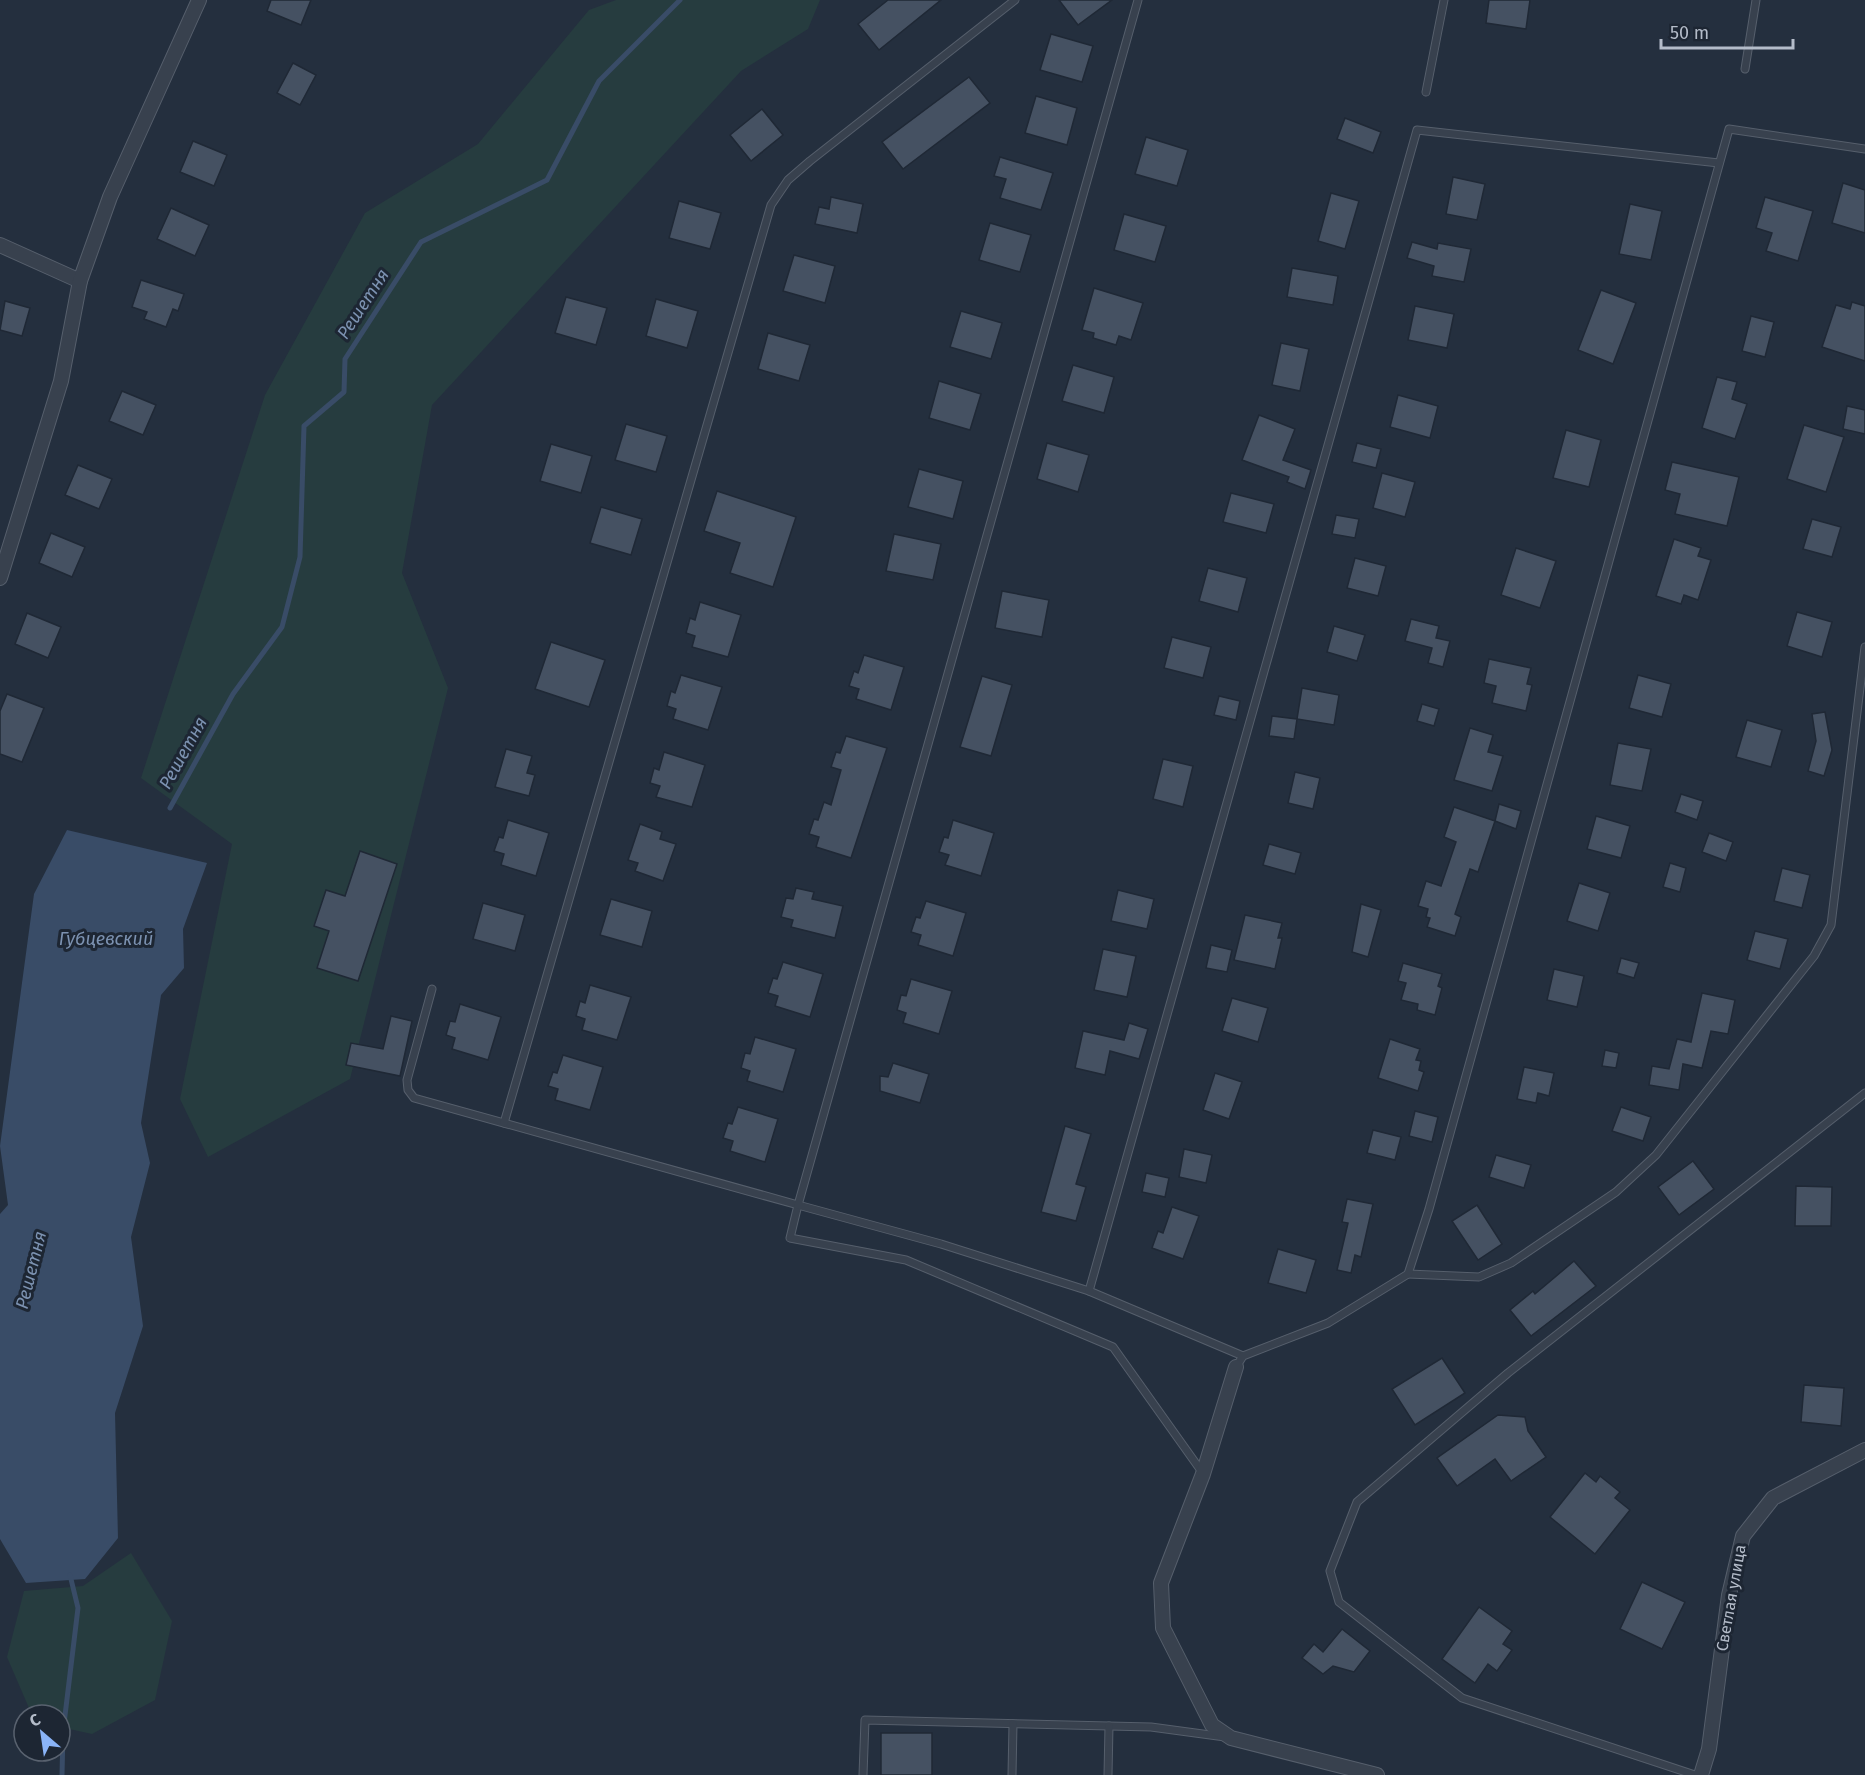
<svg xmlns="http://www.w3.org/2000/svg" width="1865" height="1775" font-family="'Fira Sans',sans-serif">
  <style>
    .green { fill: #263c3f }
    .water { fill: #394c67 }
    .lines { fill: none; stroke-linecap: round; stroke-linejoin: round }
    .stream { stroke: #394c67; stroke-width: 5 }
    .building { fill: #455162; stroke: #1f2835; stroke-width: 1.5 }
    .service-casing { stroke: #565f6c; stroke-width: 9 }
    .minor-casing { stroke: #565f6c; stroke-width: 16 }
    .service { stroke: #38414e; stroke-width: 7 }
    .minor { stroke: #38414e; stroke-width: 14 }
    .labels { text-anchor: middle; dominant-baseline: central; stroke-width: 6; stroke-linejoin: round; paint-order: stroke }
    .street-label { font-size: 16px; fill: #b4bcc9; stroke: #1d2633 }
    .water-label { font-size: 18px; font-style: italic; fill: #7c92b1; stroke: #1d2633 }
  </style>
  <rect width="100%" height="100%" fill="#242f3e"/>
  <g class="green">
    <polygon points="616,0 820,0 808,29 741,71 432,405 402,573 448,688 350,1079 208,1157 180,1099 232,844 141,778 265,395 365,213 478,144 589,10"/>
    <polygon points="131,1553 172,1621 155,1700 92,1734 60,1727 60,1715 32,1715 7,1657 24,1591 83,1586"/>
  </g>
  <polygon class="water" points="67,830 207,863 183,929 184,968 161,995 141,1123 150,1163 131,1237 143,1326 115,1413 118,1538 85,1579 26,1583 0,1539 0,1214 8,1205 0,1146 34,894"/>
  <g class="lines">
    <g class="stream">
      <polyline points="170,808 233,694 282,627 300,557 304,426 344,392 345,359 421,242 547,180 599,81 680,0"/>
      <polyline points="62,1775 63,1732 78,1608 70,1575"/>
    </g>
  </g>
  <g class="building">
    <polygon points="271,0 311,0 301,25 267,11"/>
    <polygon points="888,0 941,0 879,50 858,24"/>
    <polygon points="1059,0 1112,0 1078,25"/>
    <polygon points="1489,0 1530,0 1526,29 1486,23"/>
    <polygon points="1051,34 1093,46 1082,82 1040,70"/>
    <polygon points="293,63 316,75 300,105 277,93"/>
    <polygon points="969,77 990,103 903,169 882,142"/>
    <polygon points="1036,96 1077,108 1067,145 1025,133"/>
    <polygon points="762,109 783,135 751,161 730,135"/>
    <polygon points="1345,118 1381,132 1373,153 1337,139"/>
    <polygon points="1146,137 1188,150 1177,186 1135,174"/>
    <polygon points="193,141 227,155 214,186 180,172"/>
    <polygon points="1000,157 1053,173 1041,210 1000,198 1006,179 994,176"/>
    <polygon points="1453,177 1485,184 1477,220 1446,214"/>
    <polygon points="1843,183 1865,190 1865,233 1832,223"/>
    <polygon points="1331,193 1359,201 1345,249 1318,241"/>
    <polygon points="831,197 863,204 857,233 815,224 819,207 829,209"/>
    <polygon points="1765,197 1813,211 1798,261 1766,251 1772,233 1756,228"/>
    <polygon points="679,201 721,213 710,249 669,238"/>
    <polygon points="1630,204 1662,211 1651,260 1619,254"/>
    <polygon points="171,208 209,225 195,256 157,239"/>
    <polygon points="1124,214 1166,226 1155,262 1114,250"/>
    <polygon points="990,223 1031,235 1020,272 979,260"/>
    <polygon points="1412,242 1437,249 1438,243 1471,249 1464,282 1432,276 1434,266 1407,258"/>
    <polygon points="794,255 835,266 825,303 783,291"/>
    <polygon points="1292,268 1338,276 1333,305 1287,297"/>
    <polygon points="141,280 184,294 178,311 173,309 166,327 144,319 147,312 132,307"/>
    <polygon points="1094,288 1143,303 1131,340 1119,336 1116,345 1093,338 1094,333 1082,330"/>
    <polygon points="1601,290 1636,303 1613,364 1578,350"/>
    <polygon points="566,297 607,308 596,345 555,333"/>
    <polygon points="656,299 698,311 687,348 646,336"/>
    <polygon points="5,301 30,308 22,336 0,330"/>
    <polygon points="1852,302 1865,306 1865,361 1822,347 1836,305 1850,309"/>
    <polygon points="1415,306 1454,314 1447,348 1408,340"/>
    <polygon points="961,311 1002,323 991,359 950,347"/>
    <polygon points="1751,316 1774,322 1765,357 1742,351"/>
    <polygon points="768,333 810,345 799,381 758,369"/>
    <polygon points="1281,343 1309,349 1300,391 1272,385"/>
    <polygon points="1073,365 1114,377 1104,413 1062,401"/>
    <polygon points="1717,377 1737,382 1732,399 1747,404 1735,439 1702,428"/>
    <polygon points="939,381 981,394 970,430 929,418"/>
    <polygon points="122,391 156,405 143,435 109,421"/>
    <polygon points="1398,395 1438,406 1430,438 1390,427"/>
    <polygon points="1847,406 1865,410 1865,434 1843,429"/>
    <polygon points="1259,415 1295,429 1283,460 1311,470 1305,489 1287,482 1289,477 1242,460"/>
    <polygon points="626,424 667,436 656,472 615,460"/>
    <polygon points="1804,425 1844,437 1826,492 1787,479"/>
    <polygon points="1566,430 1601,440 1589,487 1553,478"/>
    <polygon points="1047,443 1089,455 1078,492 1037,479"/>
    <polygon points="1357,443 1381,449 1376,468 1352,462"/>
    <polygon points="551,444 592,456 581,493 540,481"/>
    <polygon points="1672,462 1739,477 1727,526 1675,514 1680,494 1665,490"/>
    <polygon points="78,465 112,479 99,509 65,495"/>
    <polygon points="919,469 963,481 953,519 908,507"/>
    <polygon points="1382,473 1415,482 1405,517 1373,508"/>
    <polygon points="717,491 796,517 773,587 730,573 740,543 704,531"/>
    <polygon points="1231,493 1274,504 1266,533 1223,522"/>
    <polygon points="601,507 642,519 631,555 590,543"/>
    <polygon points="1336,515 1359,519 1355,538 1332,534"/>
    <polygon points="1812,519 1841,527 1832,557 1803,549"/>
    <polygon points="51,533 85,547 72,577 39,563"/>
    <polygon points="894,534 941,544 933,580 886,571"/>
    <polygon points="1674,539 1701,548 1698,556 1711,560 1698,600 1684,595 1681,604 1656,596"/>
    <polygon points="1516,548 1556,561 1540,608 1501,595"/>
    <polygon points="1355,558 1386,566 1378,596 1347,588"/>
    <polygon points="1208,568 1247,578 1238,612 1199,601"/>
    <polygon points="1002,591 1049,600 1042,637 995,628"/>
    <polygon points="700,602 741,615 728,657 692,647 695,636 686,633 690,618 695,620"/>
    <polygon points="1797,612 1832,622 1822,657 1787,646"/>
    <polygon points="27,613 61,627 48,658 15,644"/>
    <polygon points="1411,619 1439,626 1436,638 1450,641 1443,667 1428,663 1432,648 1405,641"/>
    <polygon points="1334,626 1365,635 1357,661 1327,652"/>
    <polygon points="1172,637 1211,647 1203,678 1164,668"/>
    <polygon points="551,642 605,660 589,707 535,689"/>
    <polygon points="864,655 904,667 891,710 856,699 859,689 849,686 854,671 858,673"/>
    <polygon points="1489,659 1531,668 1527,684 1532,685 1526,711 1492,703 1496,686 1484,683"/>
    <polygon points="681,675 722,687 708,730 673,719 676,709 667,706 671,691 675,693"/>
    <polygon points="1638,675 1671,684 1662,717 1629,708"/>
    <polygon points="982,676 1012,685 991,756 960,747"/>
    <polygon points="1302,688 1339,695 1334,725 1297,719"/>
    <polygon points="7,694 44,708 22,762 0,754 0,711"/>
    <polygon points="1219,696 1240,701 1236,720 1214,715"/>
    <polygon points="1422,704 1439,709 1434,726 1417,721"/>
    <polygon points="1825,712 1832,750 1824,776 1808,771 1816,741 1812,714"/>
    <polygon points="1272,716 1297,719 1294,739 1269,736"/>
    <polygon points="1747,720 1782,730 1771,767 1736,757"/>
    <polygon points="1470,728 1493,735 1488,752 1503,756 1492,791 1454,780"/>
    <polygon points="846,736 887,748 851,858 816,847 819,837 809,834 814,819 818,820 824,802 831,805 841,770 831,767 836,752 840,753"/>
    <polygon points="1618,743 1651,749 1642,791 1610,785"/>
    <polygon points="506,749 532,756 527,773 535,775 529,796 495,787"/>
    <polygon points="664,752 705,765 692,807 656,797 660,786 650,783 654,768 659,770"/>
    <polygon points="1163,759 1193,766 1183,807 1153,799"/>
    <polygon points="1295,772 1320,778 1313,809 1288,803"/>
    <polygon points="1681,794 1703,801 1697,820 1675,812"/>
    <polygon points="1499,804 1521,811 1516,829 1495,821"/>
    <polygon points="1454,807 1495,821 1478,872 1470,869 1455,914 1461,917 1455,936 1427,927 1430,918 1426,917 1428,909 1418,906 1426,881 1441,886 1456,842 1444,837"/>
    <polygon points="1596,816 1630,826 1621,858 1587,849"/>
    <polygon points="508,820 549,833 536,876 501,865 504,854 494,851 499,837 503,838"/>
    <polygon points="953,820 994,833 981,876 945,865 949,855 939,852 944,837 948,838"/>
    <polygon points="640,824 662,832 660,839 676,844 663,881 635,871 638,863 628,860"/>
    <polygon points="1709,833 1733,842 1726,861 1702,852"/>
    <polygon points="1269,844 1301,853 1295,874 1263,865"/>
    <polygon points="360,851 397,864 358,981 317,968 329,931 314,926 326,890 345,896"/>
    <polygon points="1670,863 1686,868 1680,892 1663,887"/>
    <polygon points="1782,868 1810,875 1802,908 1774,901"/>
    <polygon points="1579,883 1610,893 1598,931 1567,921"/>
    <polygon points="796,888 814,892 812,899 843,906 835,938 791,927 793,920 781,917 786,898 793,899"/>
    <polygon points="1118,890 1154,899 1147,929 1111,921"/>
    <polygon points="611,899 652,911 642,947 600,935"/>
    <polygon points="926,901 966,913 953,956 918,945 921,935 911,932 916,917 920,918"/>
    <polygon points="483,903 525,915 515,951 473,939"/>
    <polygon points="1361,904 1381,910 1368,957 1352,952"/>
    <polygon points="1245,915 1282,923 1278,938 1282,938 1275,969 1234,960"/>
    <polygon points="1755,931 1788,939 1780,969 1747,960"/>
    <polygon points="1211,945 1232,950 1227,972 1206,968"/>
    <polygon points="1103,949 1136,956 1127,997 1094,990"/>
    <polygon points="1621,958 1639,963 1634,978 1617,973"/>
    <polygon points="783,962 823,974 810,1017 775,1006 778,996 768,993 773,978 777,979"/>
    <polygon points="1403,963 1442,974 1438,986 1442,988 1435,1015 1417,1010 1418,1004 1401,1000 1406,983 1398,981"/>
    <polygon points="1554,969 1584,976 1577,1007 1547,1000"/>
    <polygon points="911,979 952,991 939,1034 903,1023 906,1013 897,1010 901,995 906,996"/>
    <polygon points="590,985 631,997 617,1040 582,1030 585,1019 576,1016 580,1001 585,1003"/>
    <polygon points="1702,993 1735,1000 1728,1034 1711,1031 1702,1068 1683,1064 1679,1090 1649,1085 1652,1066 1669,1069 1677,1039 1691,1042"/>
    <polygon points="1232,998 1268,1008 1258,1042 1222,1031"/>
    <polygon points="460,1004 501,1017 488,1060 452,1049 455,1038 446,1035 450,1021 455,1022"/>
    <polygon points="391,1016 412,1021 400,1076 346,1065 351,1043 383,1049"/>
    <polygon points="1129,1023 1148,1029 1139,1059 1110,1051 1105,1075 1075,1068 1083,1031 1124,1040"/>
    <polygon points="755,1037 796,1049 783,1092 747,1081 750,1071 741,1068 745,1053 750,1054"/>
    <polygon points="1390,1039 1420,1049 1416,1060 1421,1061 1419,1070 1424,1072 1418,1091 1378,1078"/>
    <polygon points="1605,1050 1619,1053 1616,1068 1602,1066"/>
    <polygon points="563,1055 603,1067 590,1110 555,1100 558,1089 548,1086 553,1072 557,1073"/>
    <polygon points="893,1063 929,1074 920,1103 880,1091 880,1076 888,1077"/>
    <polygon points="1524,1067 1554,1073 1549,1096 1538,1093 1536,1103 1517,1099"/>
    <polygon points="1215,1073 1242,1082 1229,1119 1203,1110"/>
    <polygon points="738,1107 778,1119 765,1162 730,1151 733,1141 723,1138 728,1123 732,1124"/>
    <polygon points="1621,1107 1651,1117 1643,1141 1612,1131"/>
    <polygon points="1415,1111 1438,1117 1432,1142 1409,1136"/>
    <polygon points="1065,1126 1091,1134 1076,1184 1086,1187 1076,1221 1041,1212"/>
    <polygon points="1373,1130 1401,1137 1395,1160 1367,1153"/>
    <polygon points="1184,1149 1212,1155 1206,1183 1179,1177"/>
    <polygon points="1496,1155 1531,1165 1524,1188 1489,1177"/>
    <polygon points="1693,1161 1714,1189 1679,1215 1658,1187"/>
    <polygon points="1146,1173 1169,1178 1165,1197 1142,1192"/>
    <polygon points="1796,1186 1832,1187 1831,1226 1795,1226"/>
    <polygon points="1347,1199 1373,1204 1361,1257 1355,1255 1351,1273 1337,1270 1348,1223 1342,1222"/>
    <polygon points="1477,1205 1502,1244 1478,1260 1452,1221"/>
    <polygon points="1172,1207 1199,1216 1183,1259 1152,1248 1158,1231 1163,1233"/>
    <polygon points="1278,1249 1316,1260 1306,1293 1268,1283"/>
    <polygon points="1574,1261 1596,1286 1531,1336 1510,1310 1533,1291 1535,1294"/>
    <polygon points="1442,1358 1465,1393 1415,1425 1392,1389"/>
    <polygon points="1804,1385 1844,1388 1841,1426 1801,1422"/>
    <polygon points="1498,1415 1525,1417 1528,1431 1546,1457 1511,1481 1495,1459 1457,1486 1437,1458"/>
    <polygon points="1585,1473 1596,1482 1600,1476 1620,1492 1615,1498 1630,1510 1595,1554 1550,1517"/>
    <polygon points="1642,1582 1685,1602 1662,1649 1620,1629"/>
    <polygon points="1479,1607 1512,1631 1503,1644 1512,1650 1497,1671 1488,1664 1475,1683 1442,1659"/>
    <polygon points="1342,1629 1370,1651 1354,1672 1333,1666 1323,1674 1302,1658 1314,1644 1323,1652"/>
    <rect x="881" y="1733" width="51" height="42"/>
  </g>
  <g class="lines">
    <g class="service-casing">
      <g id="service">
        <polyline points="1745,69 1756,0"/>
        <polyline points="1426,92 1444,0"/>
        <polyline points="432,989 407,1080 408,1090 414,1098 798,1205 790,1238 906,1260 1113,1347 1202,1472"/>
        <polyline points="504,1123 771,205 788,180 810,161 1015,0"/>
        <polyline points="1408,1274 1479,1277 1511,1263 1616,1192 1656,1155 1814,956 1831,925 1865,647"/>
        <polyline points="1089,1291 941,1244 798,1205 1138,0"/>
        <polyline points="1243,1356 1089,1291 1417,130 1719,163"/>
        <polyline points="1236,1367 1243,1356 1328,1323 1408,1274 1429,1209 1729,129 1865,149"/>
        <polyline points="863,1775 865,1720 1151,1727 1225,1737"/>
        <polyline points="1012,1775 1013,1724"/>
        <polyline points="1108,1775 1109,1726"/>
        <polyline points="1695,1775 1462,1698 1339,1602 1330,1571 1357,1502 1508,1373 1865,1093"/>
      </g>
    </g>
    <g class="minor-casing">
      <g id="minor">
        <polyline points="0,245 80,281"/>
        <polyline points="0,578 61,381 80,281 110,197 199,0"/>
        <polyline points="1236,1367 1203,1474 1161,1583 1163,1628 1212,1725 1231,1738 1377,1775"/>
        <polyline points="1701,1775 1709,1749 1729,1595 1743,1536 1773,1498 1865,1450"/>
      </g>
    </g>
    <use href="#service" class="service"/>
    <use href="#minor" class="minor"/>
  </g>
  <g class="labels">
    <g class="street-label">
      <text transform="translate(1731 1598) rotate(-80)">Светлая улица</text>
    </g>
    <g class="water-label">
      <text transform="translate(363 304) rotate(-57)">Решетня</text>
      <text transform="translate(183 753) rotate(-61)">Решетня</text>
      <text x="106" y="939">Губцевский</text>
      <text transform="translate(31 1270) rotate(-76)">Решетня</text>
    </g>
  </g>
  <g transform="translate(42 1733) rotate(331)"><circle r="28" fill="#1d2633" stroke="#59626f" stroke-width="1.5"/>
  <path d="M0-4.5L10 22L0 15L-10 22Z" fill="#8ab4f8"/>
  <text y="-9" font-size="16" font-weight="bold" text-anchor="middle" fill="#b4bcc9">С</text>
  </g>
  <path d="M1661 39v9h132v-9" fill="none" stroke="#b4bcc9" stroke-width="3"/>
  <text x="1670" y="39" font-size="18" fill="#b4bcc9" stroke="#1d2633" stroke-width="4.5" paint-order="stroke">50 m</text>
</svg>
